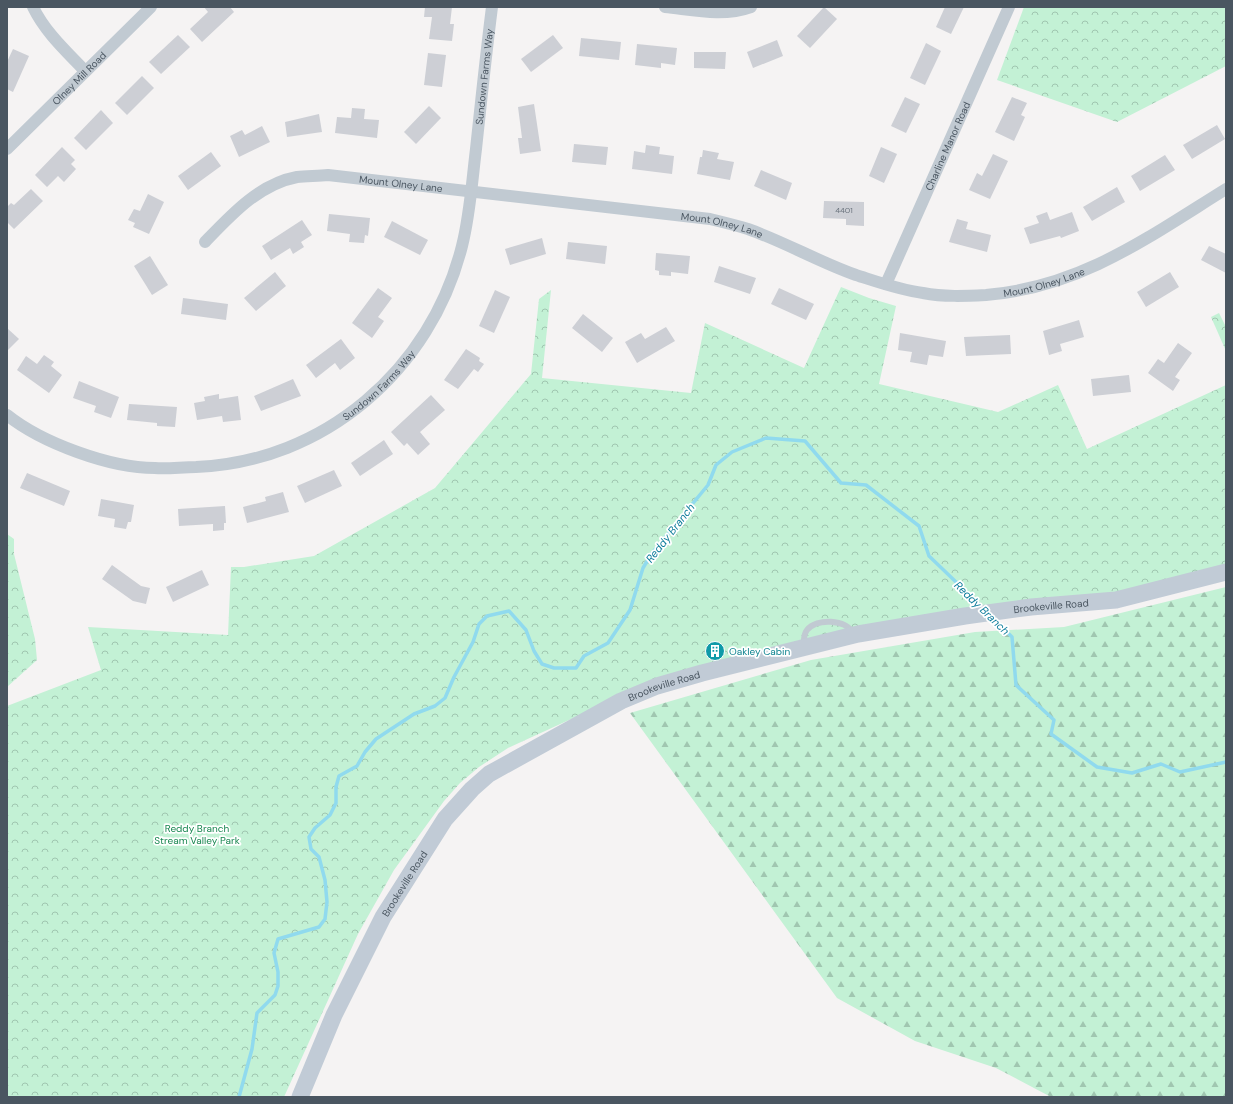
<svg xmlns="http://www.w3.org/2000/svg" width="1233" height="1104" font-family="'DM Sans',sans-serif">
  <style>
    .forest { fill: url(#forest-firs) }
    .park { fill: url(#park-crowns) }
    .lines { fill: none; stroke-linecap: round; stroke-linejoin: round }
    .stream { stroke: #90daee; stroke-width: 3.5 }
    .building { fill: #cdcfd5 }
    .lane { stroke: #c1cad2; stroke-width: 6 }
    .street { stroke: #c1cad2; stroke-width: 12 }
    .secondary { stroke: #c1cbd6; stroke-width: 17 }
    .labels { text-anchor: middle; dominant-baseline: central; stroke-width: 3.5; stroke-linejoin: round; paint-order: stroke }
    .number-label { font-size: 8px; fill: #6b747e }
    .street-label { font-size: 10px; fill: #4a5661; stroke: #fff }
    .culture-label { font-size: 10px; fill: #0d838f; stroke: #fff; text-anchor: start }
    .park-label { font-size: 10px; fill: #17864f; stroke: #fff }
    .water-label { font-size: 11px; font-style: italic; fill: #0c7c9b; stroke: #fff }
  </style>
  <defs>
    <pattern id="forest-firs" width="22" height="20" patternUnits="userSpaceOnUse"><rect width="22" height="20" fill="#c3f1d5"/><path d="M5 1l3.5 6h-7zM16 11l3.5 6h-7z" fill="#a0c6b0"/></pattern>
    <pattern id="park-crowns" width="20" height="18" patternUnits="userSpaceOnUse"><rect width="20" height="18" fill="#c3f1d5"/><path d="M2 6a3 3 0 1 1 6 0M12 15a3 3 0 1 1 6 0" fill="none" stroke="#a0c6b0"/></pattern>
  </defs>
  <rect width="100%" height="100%" fill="#f5f3f3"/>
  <polygon class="forest" points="1226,587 1226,1097 1051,1097 996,1068 915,1041 837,998 630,713 811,660 975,632 1064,627"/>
  <g class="park">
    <polygon points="1024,7 1226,7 1226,66 1117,122 997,80"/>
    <polygon points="841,287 869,298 896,306 879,384 998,412 1058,385 1087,449 1226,385 1226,572 665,676 508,748 479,767 460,783 444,801 394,870 358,934 284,1097 7,1097 7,706 101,670 88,627 228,635 231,567 244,567 314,556 435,488 531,374 539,299 551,290 542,378 691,393 705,323 804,368"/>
    <polygon points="1219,313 1226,327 1226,351 1211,317"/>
    <polygon points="7,534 14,539 14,554 35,639 37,660 7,687"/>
  </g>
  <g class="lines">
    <g class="stream">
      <polyline points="993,618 1012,637 1016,685 1054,720 1051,734 1097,767 1132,773 1161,764 1180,772 1226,762"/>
      <polyline points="239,1097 252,1049 257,1013 275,995 278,986 278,972 274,953 278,939 319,927 325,919 327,902 325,880 319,857 311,849 309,837 315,828 330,815 336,803 336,787 339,776 357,766 365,752 376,739 414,714 435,706 445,698 454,677 473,642 479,624 487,616 509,611 526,630 534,651 542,664 554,668 576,668 584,656 608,643 630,610 643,568 652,553 708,485 716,465 732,452 766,438 805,441 841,483 866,485 919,526 929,556 983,608"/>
    </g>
  </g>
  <g class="building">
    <polygon points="204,7 230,7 234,12 202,42 190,29 208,12"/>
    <polygon points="425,7 452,7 450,24 454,24 452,41 429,39 432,17 424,17"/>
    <polygon points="824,7 837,19 810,48 797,36"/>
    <polygon points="945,7 964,7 951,34 936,27"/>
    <polygon points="178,35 190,47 161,74 149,62"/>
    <polygon points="553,35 563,48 531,72 521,59"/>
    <polygon points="581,38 621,42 619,60 579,56"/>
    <polygon points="777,40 783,56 753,68 747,52"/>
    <polygon points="926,43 941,51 925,85 910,78"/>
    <polygon points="637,44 677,48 675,65 661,63 661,68 635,65"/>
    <polygon points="13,49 29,56 13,92 7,89 7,62"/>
    <polygon points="694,52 726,52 725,69 694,68"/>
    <polygon points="428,53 446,55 442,87 424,85"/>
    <polygon points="142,76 154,88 127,115 115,103"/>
    <polygon points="905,97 920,104 906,133 891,126"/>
    <polygon points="1012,97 1027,103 1021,115 1025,117 1014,141 995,132"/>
    <polygon points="534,104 541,151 520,154 518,138 522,138 518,107"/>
    <polygon points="429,106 441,118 416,144 404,132"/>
    <polygon points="352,108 365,109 364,119 379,120 377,138 335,133 337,117 351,118"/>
    <polygon points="101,110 113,123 86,150 74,138"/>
    <polygon points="319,114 322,132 287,137 285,122"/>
    <polygon points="1217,125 1225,139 1192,159 1183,145"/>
    <polygon points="262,126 270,142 239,157 230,136 242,130 245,135"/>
    <polygon points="574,144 608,147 606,165 572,162"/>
    <polygon points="646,145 660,147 659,154 674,156 672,174 632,169 634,151 645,153"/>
    <polygon points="62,147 75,160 71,164 76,169 64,182 58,176 47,187 35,175"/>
    <polygon points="881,147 897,154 884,183 869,176"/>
    <polygon points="703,150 719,153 717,159 734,162 730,180 697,174 700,157 702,157"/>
    <polygon points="211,152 221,166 188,190 178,176"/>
    <polygon points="993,154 1008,161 990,199 969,190 977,173 982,176"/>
    <polygon points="1165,155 1175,170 1140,191 1131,176"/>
    <polygon points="761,170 792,183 786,200 754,186"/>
    <polygon points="1117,187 1125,202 1092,221 1083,207"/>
    <polygon points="31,189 43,201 14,229 7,222 7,207 11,203 14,205"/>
    <polygon points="148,194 164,202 149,234 133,227 135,223 128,220 134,209 140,211"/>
    <polygon points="824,201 864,202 864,226 846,225 846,219 823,218"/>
    <polygon points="1047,212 1050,220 1072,212 1079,231 1061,238 1060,236 1030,244 1024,228 1039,223 1036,216"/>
    <polygon points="329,214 370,218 368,236 365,235 364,243 349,242 350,234 327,231"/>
    <polygon points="957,219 968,222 966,229 991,235 987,252 949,242"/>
    <polygon points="302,220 312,235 301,242 304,247 293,254 290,248 271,260 262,246"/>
    <polygon points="392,221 428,240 420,255 384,237"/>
    <polygon points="542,238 546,254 510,265 505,249"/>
    <polygon points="568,242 607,246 605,264 566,259"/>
    <polygon points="1209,246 1226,254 1226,273 1201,260"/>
    <polygon points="656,253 690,256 688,274 671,272 671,276 659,275 659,271 655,270"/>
    <polygon points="150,256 168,285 152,295 134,266"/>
    <polygon points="719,266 756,278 750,294 714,282"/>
    <polygon points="275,272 286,286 256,311 244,298"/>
    <polygon points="1170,272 1179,287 1146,307 1137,292"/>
    <polygon points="378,288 392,298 378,317 384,321 372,338 352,323"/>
    <polygon points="779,288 814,304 806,320 771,304"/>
    <polygon points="495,290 510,297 494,333 479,326"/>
    <polygon points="183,298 228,304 226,320 181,314"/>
    <polygon points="583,314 613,338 602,352 572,328"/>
    <polygon points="1079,320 1084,337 1060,344 1062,351 1049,355 1043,331"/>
    <polygon points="666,327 675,341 637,363 625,342 641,333 645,339"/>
    <polygon points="7,328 19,339 7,351"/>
    <polygon points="900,333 946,341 943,357 929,355 927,365 910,362 912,352 898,350"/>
    <polygon points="1010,335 1011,354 966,356 964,337"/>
    <polygon points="341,339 355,358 340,370 335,363 316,378 306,365"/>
    <polygon points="1178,343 1192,353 1175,377 1180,380 1173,391 1148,373 1158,359 1164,363"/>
    <polygon points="466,349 480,358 479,361 484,364 478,372 474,369 458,389 444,380"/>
    <polygon points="44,355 54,362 51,366 62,375 49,393 17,370 26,356 37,364"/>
    <polygon points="1129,375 1131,392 1093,396 1091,379"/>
    <polygon points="293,379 301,396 261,411 254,396"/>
    <polygon points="79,381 119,397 111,418 94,412 96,406 73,398"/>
    <polygon points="219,394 219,399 238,396 241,420 223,422 222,416 197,420 194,403 205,401 204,397"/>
    <polygon points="431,395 445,410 420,432 430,444 418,455 407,443 404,446 391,432"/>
    <polygon points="129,404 177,407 175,427 157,426 157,423 127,420"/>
    <polygon points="384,440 393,454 360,476 351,463"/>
    <polygon points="334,470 342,486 305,503 297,486"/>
    <polygon points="27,473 70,491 64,506 20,488"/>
    <polygon points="283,492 289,512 247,523 243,507 266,501 265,497"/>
    <polygon points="101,499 134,505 131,522 128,522 126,529 114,527 115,519 98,516"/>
    <polygon points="225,506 226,523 224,523 224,530 213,531 213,524 179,526 178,509"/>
    <polygon points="112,565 141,586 150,588 146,604 133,601 102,579"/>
    <polygon points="202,570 209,585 173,602 166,587"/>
    <polygon points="720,646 722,653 709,657 707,650"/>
  </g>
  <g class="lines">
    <path class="lane" d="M 804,646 C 804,641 803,635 807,630 C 817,618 845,619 853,633"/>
    <g class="street">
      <path d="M 33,7 C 45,32 66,51 85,71"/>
      <path d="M 665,7 C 694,10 723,17 751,7"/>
      <path id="s1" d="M 7,149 L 151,7"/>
      <path id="s2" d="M 205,242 C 231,215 259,184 297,177 C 307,176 318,176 328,175 L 710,219 C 722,222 735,225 748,229 C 785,242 819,262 856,275 C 878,282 900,290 923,293 C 944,297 965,296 986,295 C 1081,287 1147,238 1226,189"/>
      <path id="s3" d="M 886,284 L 1009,7"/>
      <path id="s4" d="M 7,415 C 42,443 110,468 155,468 C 168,469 182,467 196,467 C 324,462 431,370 462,246 C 470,215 472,181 476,149 C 481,102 486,54 492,7"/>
    </g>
    <path class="secondary" id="s5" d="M 300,1097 L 334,1015 L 383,917 L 445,819 L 472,789 L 489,774 L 621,701 L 657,686 L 702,673 L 858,634 L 965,616 L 1031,607 L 1116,600 L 1226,572"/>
  </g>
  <defs>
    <g id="building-disc" transform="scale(1)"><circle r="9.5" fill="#0f9aa8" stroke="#fff"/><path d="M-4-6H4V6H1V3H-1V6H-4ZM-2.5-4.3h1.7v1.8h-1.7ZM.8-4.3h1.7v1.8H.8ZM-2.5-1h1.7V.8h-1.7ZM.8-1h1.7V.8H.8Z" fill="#fff"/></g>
  </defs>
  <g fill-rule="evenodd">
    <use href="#building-disc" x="715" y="651"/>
  </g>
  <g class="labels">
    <g class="number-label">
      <text x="844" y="210">4401</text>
    </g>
    <g class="street-label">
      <text stroke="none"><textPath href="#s1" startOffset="101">Olney Mill Road</textPath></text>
      <text stroke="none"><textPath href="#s4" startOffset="742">Sundown Farms Way</textPath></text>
      <text stroke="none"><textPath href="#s3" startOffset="151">Charline Manor Road</textPath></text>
      <text stroke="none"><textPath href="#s2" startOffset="219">Mount Olney Lane</textPath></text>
      <text stroke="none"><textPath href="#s2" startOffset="543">Mount Olney Lane</textPath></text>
      <text stroke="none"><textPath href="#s2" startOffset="879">Mount Olney Lane</textPath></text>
      <text stroke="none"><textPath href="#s4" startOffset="406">Sundown Farms Way</textPath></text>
      <text stroke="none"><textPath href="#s5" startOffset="970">Brookeville Road</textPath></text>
      <text stroke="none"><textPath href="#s5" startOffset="574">Brookeville Road</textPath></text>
      <text stroke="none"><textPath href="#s5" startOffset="238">Brookeville Road</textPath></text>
    </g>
    <g class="culture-label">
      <text x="729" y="651">Oakley Cabin</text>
    </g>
    <g class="park-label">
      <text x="197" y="828">Reddy Branch<tspan x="197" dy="12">Stream Valley Park</tspan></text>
    </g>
    <g class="water-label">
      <text transform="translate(670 533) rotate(-52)">Reddy Branch</text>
      <text transform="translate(982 608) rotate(44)">Reddy Branch</text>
    </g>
  </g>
  <rect width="1233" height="1104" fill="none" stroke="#4a5661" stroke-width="16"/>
</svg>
